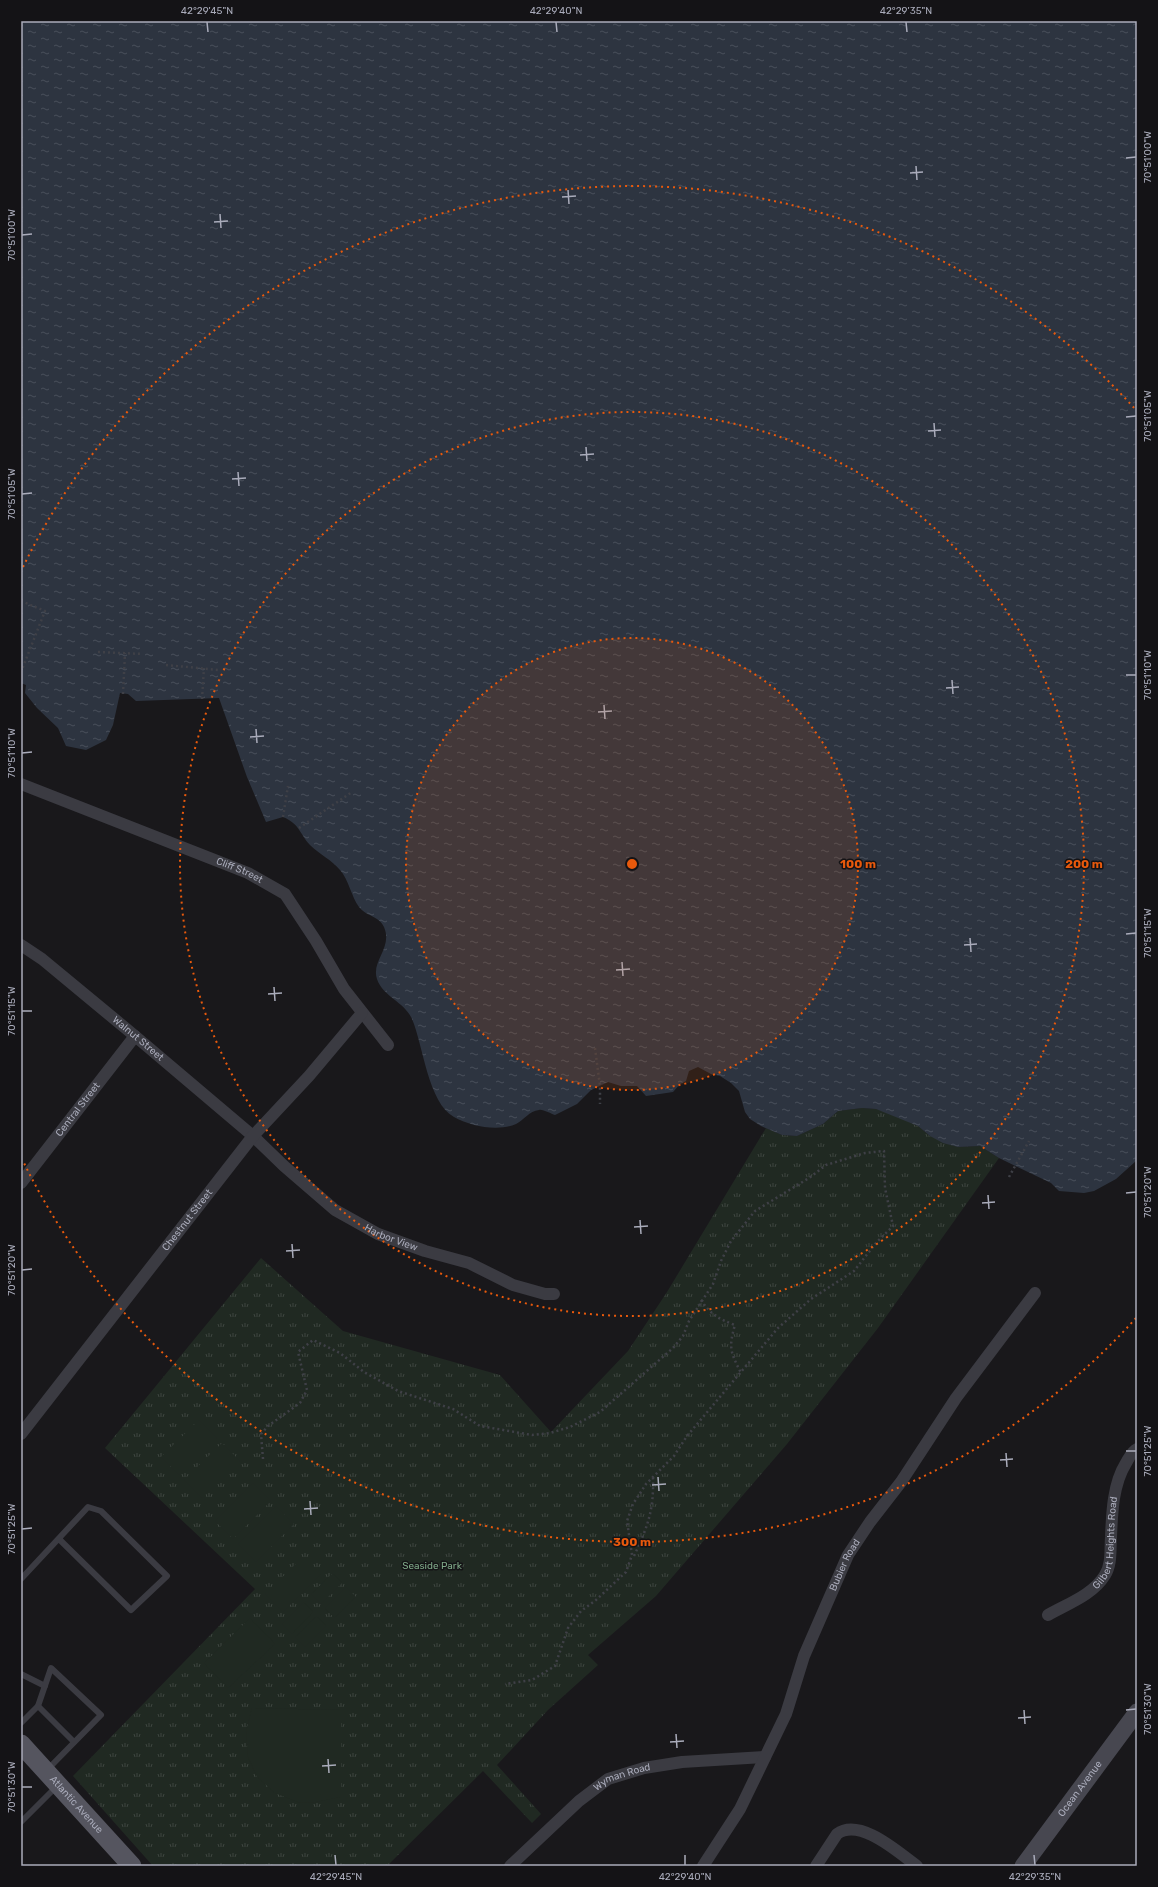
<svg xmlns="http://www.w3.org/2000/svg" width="1158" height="1887" font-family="Rubik,sans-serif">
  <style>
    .grass { fill: url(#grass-tufts) }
    .garden { fill: #202922 }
    .water { fill: url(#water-ripples) }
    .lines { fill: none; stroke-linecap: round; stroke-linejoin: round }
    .path { stroke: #3f4047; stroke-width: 2.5; stroke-dasharray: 2 3; stroke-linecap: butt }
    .lane { stroke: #3b3b42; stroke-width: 6 }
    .street { stroke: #3b3b42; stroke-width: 12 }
    .secondary { stroke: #474750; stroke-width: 17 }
    .primary { stroke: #55555f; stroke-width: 19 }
    .ticks { fill: none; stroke: #aaacbb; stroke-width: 1.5 }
    .ring { fill: none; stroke: #e8590c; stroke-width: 2; stroke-dasharray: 2 4 }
    .labels { text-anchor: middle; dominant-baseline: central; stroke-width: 3; stroke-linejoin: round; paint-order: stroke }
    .street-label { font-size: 10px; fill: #aaacbb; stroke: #141316 }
    .park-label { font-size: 10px; fill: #7fa888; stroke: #141316 }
    .centre { fill: #e8590c; stroke: #141316; stroke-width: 2 }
    .ring-label { font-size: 12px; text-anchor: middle; font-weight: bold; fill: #e8590c; stroke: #141316; stroke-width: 3; stroke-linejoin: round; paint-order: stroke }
    .neatline { fill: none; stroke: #aaacbb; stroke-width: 1.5 }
    .ticks-label { font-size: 10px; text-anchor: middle; fill: #aaacbb }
  </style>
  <defs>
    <pattern id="grass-tufts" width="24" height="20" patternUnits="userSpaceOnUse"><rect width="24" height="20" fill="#202922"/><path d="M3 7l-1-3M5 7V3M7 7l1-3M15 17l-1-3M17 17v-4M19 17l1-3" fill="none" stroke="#3e4540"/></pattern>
    <pattern id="water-ripples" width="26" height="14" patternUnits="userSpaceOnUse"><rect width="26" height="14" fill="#2d3440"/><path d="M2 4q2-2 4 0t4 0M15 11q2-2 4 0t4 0" fill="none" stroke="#494f5a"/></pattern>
  </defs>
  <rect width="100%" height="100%" fill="#19181b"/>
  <polygon class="grass" points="862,1108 876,1109 892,1114 918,1126 930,1136 958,1147 980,1146 999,1158 878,1328 787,1444 656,1596 588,1655 598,1665 548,1710 497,1765 541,1814 532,1823 483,1771 387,1866 153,1866 73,1776 255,1589 105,1448 261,1258 343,1331 500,1375 551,1432 628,1351 667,1292 766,1128 782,1135 797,1136 823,1124 838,1111"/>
  <g class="garden">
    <polygon points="199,1420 217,1438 179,1475 161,1457"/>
    <polygon points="222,1443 240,1461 202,1498 184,1480"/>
    <polygon points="253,1483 271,1501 233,1539 215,1521"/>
    <polygon points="276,1506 294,1524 256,1562 238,1544"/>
    <polygon points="303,1557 321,1574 283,1612 265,1594"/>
    <polygon points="333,1573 342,1583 321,1604 311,1594"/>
    <polygon points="346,1587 356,1597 334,1618 325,1608"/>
    <polygon points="304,1602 313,1612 292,1634 282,1624"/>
    <polygon points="317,1616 326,1626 305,1647 295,1637"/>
    <polygon points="250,1618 275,1644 228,1688 204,1663"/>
    <polygon points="252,1708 341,1710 341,1797 316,1802 300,1803 275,1793 257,1777 248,1757 246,1731"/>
  </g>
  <path class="water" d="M 21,21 L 1137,21 L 1136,1161 L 1116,1179 L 1094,1191 L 1084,1193 L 1059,1191 L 1051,1183 L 999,1158 L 980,1146 L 958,1147 L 943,1143 L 930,1136 L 918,1126 L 876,1109 L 862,1108 L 838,1111 L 823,1124 L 797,1136 L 782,1135 L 761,1126 L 750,1119 L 745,1112 L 739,1091 L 731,1083 L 720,1076 L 711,1074 L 698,1067 L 689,1071 L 686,1081 L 680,1084 L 673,1092 L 646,1096 L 637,1086 L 621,1086 L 608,1082 L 591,1090 L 577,1104 L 555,1115 C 551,1114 543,1109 539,1110 C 529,1111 524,1120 516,1124 C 498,1132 470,1126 454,1117 C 428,1103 423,1044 412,1019 C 405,1002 383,997 377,979 C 371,961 393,948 384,927 C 379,916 366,916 359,907 C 351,896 349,880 340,870 C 332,860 319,854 310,845 C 299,833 300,824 283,817 L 266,822 L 247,777 L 219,698 L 136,701 L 128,694 L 120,693 L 113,725 L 106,740 L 86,750 L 66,746 L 58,728 L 37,708 L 25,693 L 26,685 L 21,683 Z"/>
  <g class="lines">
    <g class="path">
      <polyline points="21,601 45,611 21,672"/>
      <polyline points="98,652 143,654"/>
      <polyline points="166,665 219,670"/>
      <polyline points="123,694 125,653"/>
      <polyline points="202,699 204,668"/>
      <polyline points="283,817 288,786"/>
      <polyline points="299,828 352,792"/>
      <polyline points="595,1048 600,1086 600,1104"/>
      <polyline points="1009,1177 1029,1141"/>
      <path d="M 701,1300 C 711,1315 719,1319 735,1325 C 728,1348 731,1353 741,1373"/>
      <polyline points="263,1459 261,1434 268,1426 300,1403 307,1390 298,1352 313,1340 340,1353 364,1372 398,1391 453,1409 480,1426 532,1435 550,1433 570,1427 600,1412 673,1348 683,1336 689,1321 713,1284 721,1261 731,1241 755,1211 809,1178 826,1165 865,1153 884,1151 885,1188 893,1226 876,1243 854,1271 811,1299 778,1328 687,1436 674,1456 646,1484 633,1504 627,1521 632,1555 626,1572 596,1600 581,1611 568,1628 555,1666 532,1680 505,1684"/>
      <path d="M 634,1556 C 648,1526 654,1510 653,1476"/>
    </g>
    <g class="lane">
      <polyline points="21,1579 88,1507 101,1511 167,1576 131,1610 59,1539"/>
      <polyline points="21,1674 45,1686"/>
      <polyline points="38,1706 74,1742"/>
      <polyline points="21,1723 38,1706 51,1668 101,1715 48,1769"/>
      <polyline points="21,1822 56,1787"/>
    </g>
    <g class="street">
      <path id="s1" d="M 21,784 L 248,873 L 285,894 L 316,941 L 344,989 L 388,1045"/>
      <path id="s2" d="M 21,945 L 42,959 L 135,1036 L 253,1136 L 284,1166 L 335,1210 L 378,1234 L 425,1251 L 469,1263 L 513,1285 L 545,1294 L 554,1294"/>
      <path id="s3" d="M 21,1183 L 135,1036"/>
      <path id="s4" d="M 21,1434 L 253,1136 L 309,1076 L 362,1013"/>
      <path id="s5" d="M 1048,1615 C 1067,1604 1093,1595 1105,1575 C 1112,1564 1110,1549 1111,1537 C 1112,1512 1113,1484 1126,1463 C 1129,1458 1132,1451 1137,1449"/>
      <path id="s6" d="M 510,1866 L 579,1801 L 608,1779 L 644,1768 L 682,1762 L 765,1757"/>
      <path id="s7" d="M 703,1866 L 740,1809 L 786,1714 L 804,1656 L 848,1555 L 870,1522 L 901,1482 L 956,1398 L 1035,1293"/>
      <path d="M 816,1866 L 837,1834 C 860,1817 899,1853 917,1866"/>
    </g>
    <path class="secondary" id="s8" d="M 1023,1866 L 1137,1712"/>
    <path class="primary" id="s9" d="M 21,1744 L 132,1866"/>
  </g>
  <path class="ticks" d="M 207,22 L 208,32M 556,22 L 557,32M 906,22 L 907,32M 1126,158 L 1136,157M 916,166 L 917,180M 910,173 L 923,172M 568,190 L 569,204M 562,197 L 576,196M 220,214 L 221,228M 214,222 L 228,221M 22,235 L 32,234M 1126,417 L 1136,416M 934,423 L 935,437M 928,431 L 941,430M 586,447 L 587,461M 580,455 L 594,454M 238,472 L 239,486M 232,479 L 246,478M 22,494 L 32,493M 1126,675 L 1136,675M 952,680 L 953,694M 946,688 L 959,687M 604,705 L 605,719M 598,712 L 612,711M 256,729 L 257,743M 250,737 L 264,736M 22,753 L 32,752M 1126,934 L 1136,933M 970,938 L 971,952M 964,945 L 977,944M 622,962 L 623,976M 616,970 L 630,969M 274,987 L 275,1001M 268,994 L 282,993M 22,1011 L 32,1011M 1126,1193 L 1136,1192M 988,1195 L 989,1209M 982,1203 L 995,1202M 640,1220 L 641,1234M 634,1227 L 648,1226M 292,1244 L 293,1258M 286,1251 L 300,1250M 22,1270 L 32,1269M 1126,1451 L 1136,1451M 1006,1453 L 1007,1467M 1000,1460 L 1013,1459M 658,1477 L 659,1491M 652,1485 L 666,1484M 310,1501 L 311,1515M 304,1509 L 318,1508M 22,1529 L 32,1528M 1024,1710 L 1025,1724M 1126,1710 L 1136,1709M 1018,1718 L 1031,1717M 676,1734 L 677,1748M 670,1742 L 684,1741M 328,1759 L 329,1773M 322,1766 L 336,1765M 22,1787 L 32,1787M 335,1855 L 336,1865M 685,1855 L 685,1865M 1034,1855 L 1035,1865"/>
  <circle cx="632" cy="864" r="226" fill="#e8590c" fill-opacity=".12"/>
  <g class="ring">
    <circle cx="632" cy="864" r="226"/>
    <circle cx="632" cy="864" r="452"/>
    <path d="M1136 1318A678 678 0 0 1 23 1161M23 567A678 678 0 0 1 1136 410"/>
  </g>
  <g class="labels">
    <g class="street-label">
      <text stroke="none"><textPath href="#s1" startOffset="235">Cliff Street</textPath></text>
      <text stroke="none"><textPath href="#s2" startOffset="150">Walnut Street</textPath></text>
      <text stroke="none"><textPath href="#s3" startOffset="93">Central Street</textPath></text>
      <text stroke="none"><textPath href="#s4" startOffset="271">Chestnut Street</textPath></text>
      <text stroke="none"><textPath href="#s2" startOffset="474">Harbor View</textPath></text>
      <text stroke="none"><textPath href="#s5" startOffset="102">Gilbert Heights Road</textPath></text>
      <text stroke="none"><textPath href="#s7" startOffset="334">Bubier Road</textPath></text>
      <text stroke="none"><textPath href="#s6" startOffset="145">Wyman Road</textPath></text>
      <text stroke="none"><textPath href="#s8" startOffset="96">Ocean Avenue</textPath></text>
      <text stroke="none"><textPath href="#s9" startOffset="82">Atlantic Avenue</textPath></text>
    </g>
    <g class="park-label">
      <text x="432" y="1566">Seaside Park</text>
    </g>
  </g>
  <circle cx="632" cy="864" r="6" class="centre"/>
  <g class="ring-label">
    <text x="858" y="868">100 m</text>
    <text x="1084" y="868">200 m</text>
    <text x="632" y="1546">300 m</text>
  </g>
  <rect width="1158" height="1887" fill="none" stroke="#141316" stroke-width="44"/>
  <rect x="22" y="22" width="1114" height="1843" class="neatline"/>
  <g class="ticks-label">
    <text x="207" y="14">42°29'45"N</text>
    <text x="556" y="14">42°29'40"N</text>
    <text x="906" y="14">42°29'35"N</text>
    <text transform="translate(1147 157) rotate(-90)" y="4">70°51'00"W</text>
    <text transform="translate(11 235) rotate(-90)" y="4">70°51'00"W</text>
    <text transform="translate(1147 416) rotate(-90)" y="4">70°51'05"W</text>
    <text transform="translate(11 494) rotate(-90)" y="4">70°51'05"W</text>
    <text transform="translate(1147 675) rotate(-90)" y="4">70°51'10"W</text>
    <text transform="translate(11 753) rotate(-90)" y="4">70°51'10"W</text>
    <text transform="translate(1147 933) rotate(-90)" y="4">70°51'15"W</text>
    <text transform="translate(11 1011) rotate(-90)" y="4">70°51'15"W</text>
    <text transform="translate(1147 1192) rotate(-90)" y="4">70°51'20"W</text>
    <text transform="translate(11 1270) rotate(-90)" y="4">70°51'20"W</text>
    <text transform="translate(1147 1451) rotate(-90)" y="4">70°51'25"W</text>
    <text transform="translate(11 1529) rotate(-90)" y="4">70°51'25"W</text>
    <text transform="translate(1147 1709) rotate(-90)" y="4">70°51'30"W</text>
    <text transform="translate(11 1787) rotate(-90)" y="4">70°51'30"W</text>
    <text x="336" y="1880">42°29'45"N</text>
    <text x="685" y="1880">42°29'40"N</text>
    <text x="1035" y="1880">42°29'35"N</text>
  </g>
</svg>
